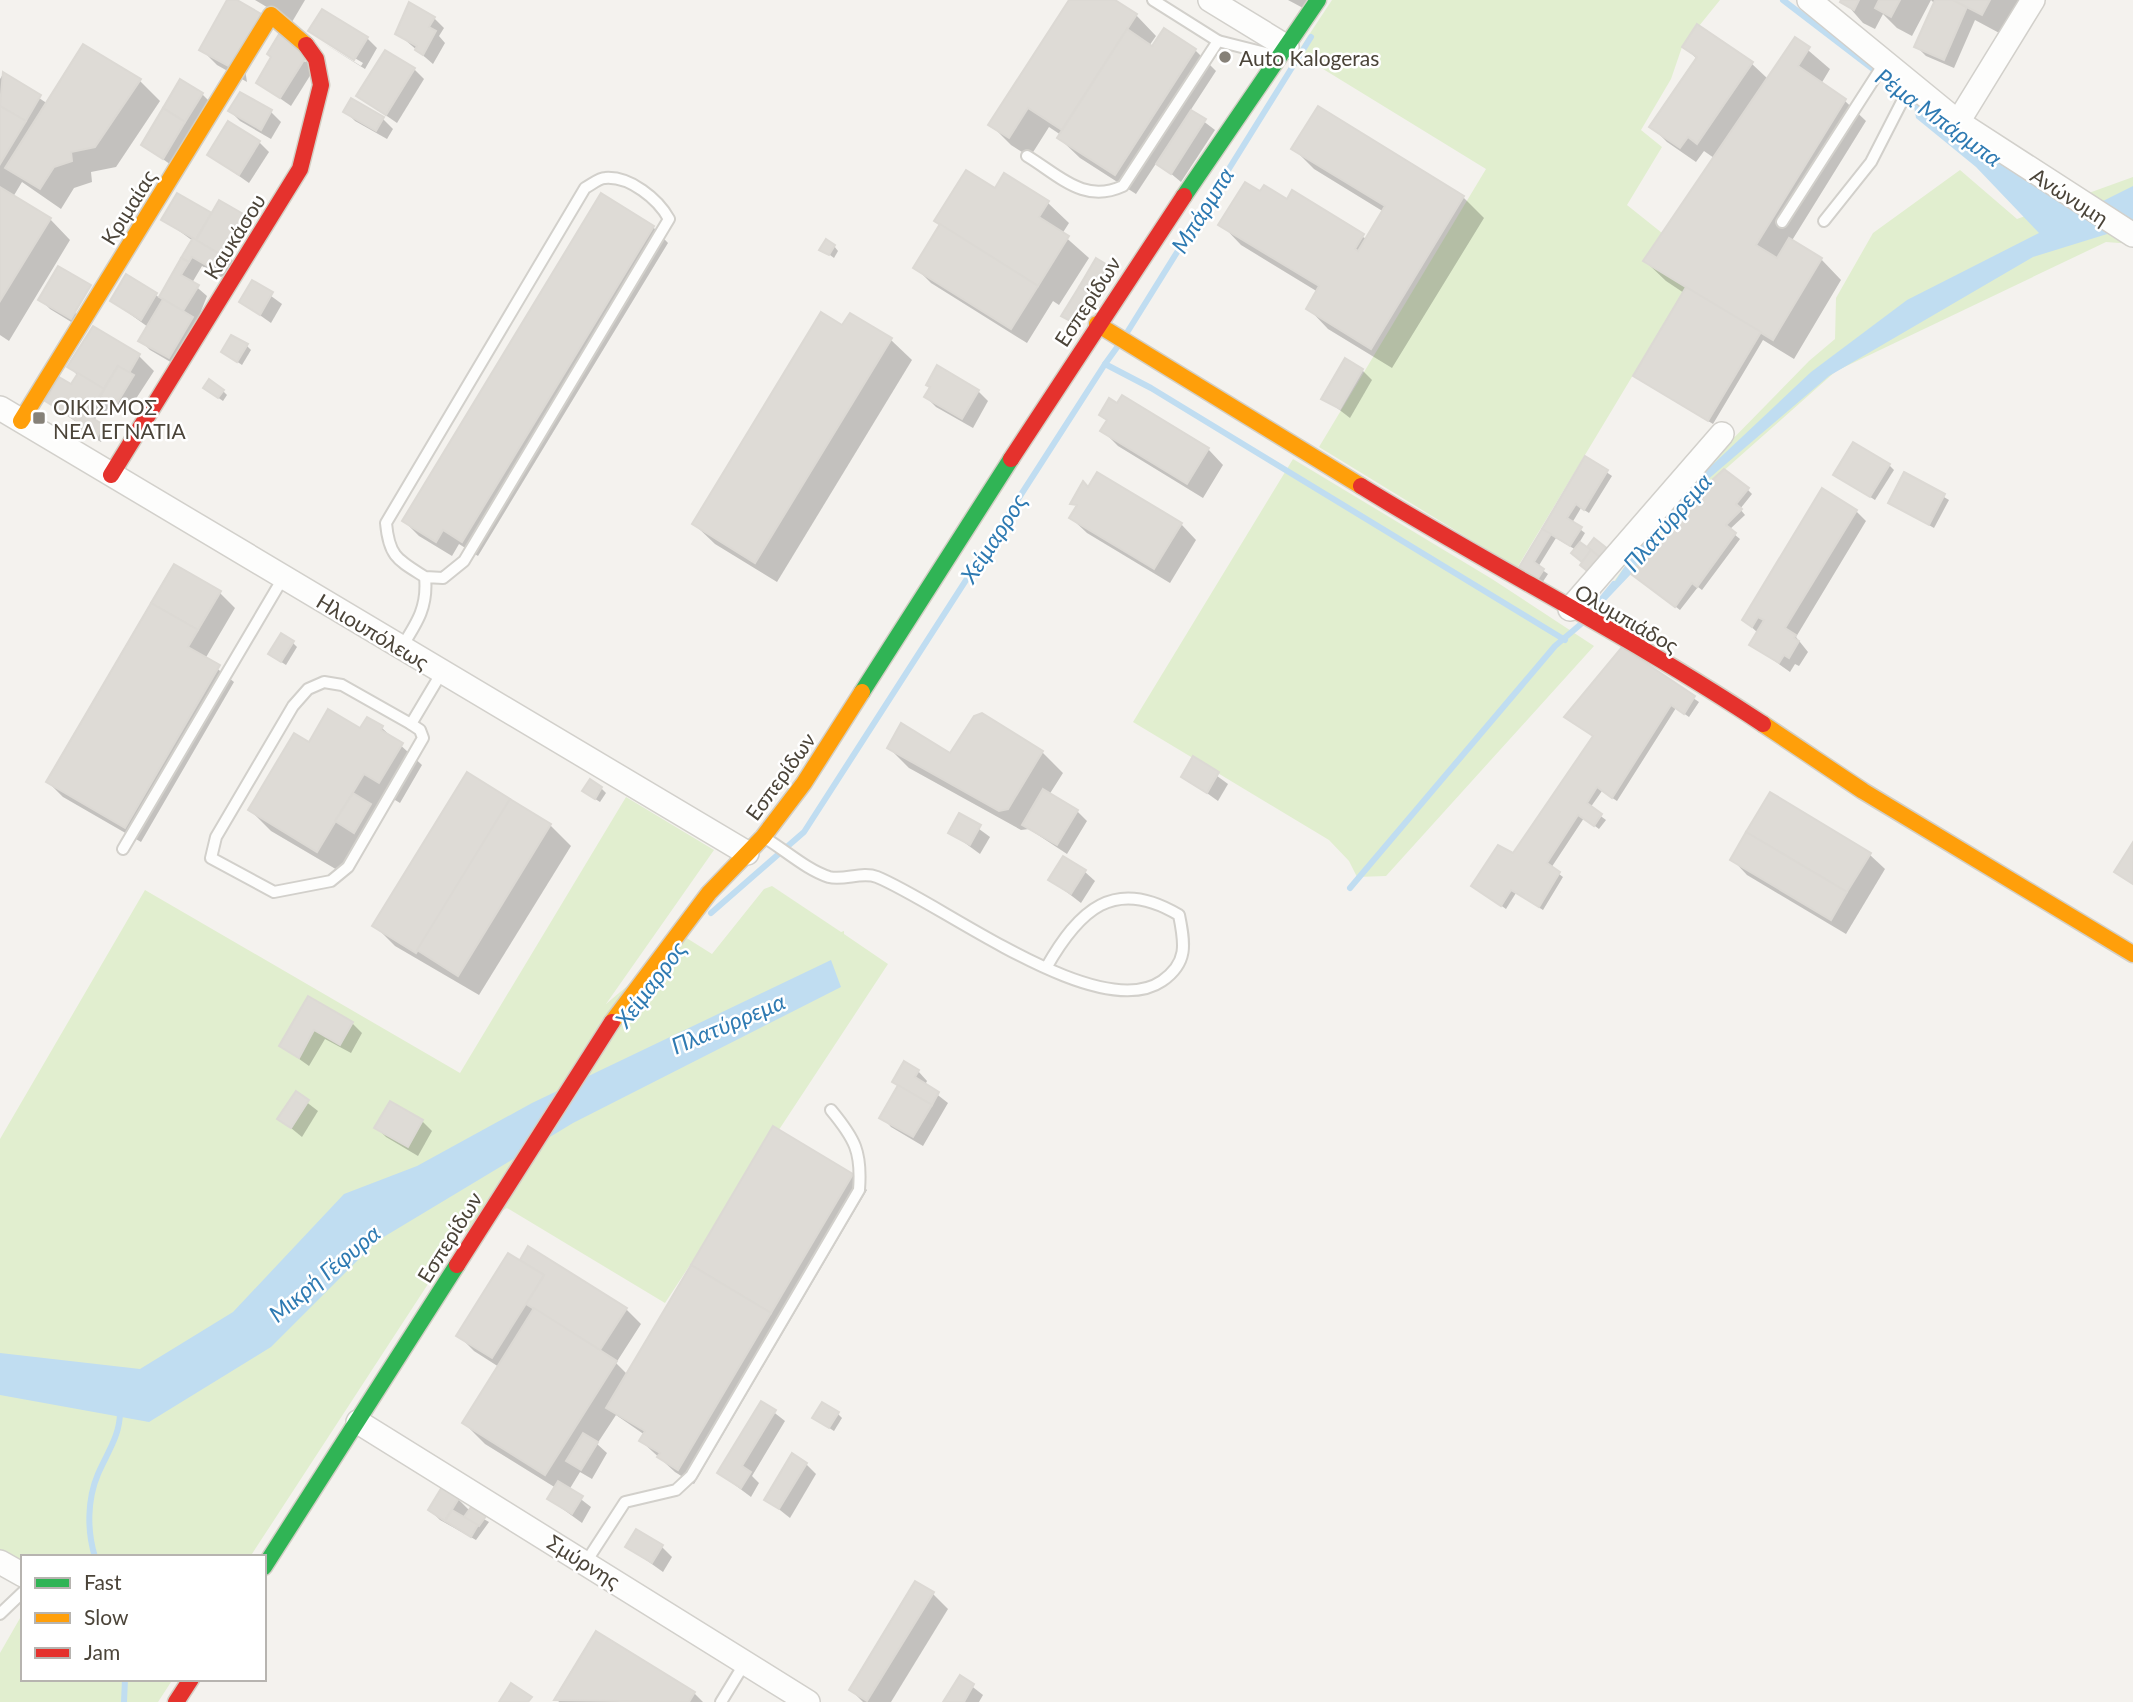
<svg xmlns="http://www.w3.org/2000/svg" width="2133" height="1702" font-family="Lato,sans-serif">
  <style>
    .green { fill: #e1eecf }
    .water { fill: #c0ddf1 }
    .shadow { fill: #0003 }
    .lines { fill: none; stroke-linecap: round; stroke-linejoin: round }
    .stream { stroke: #c0ddf1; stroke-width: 6 }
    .building { fill: #dedbd6; stroke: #dcd9d4; stroke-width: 2 }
    .lane-casing { stroke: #d2d0cb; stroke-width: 14 }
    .street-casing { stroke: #d2d0cb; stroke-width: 26 }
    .fast-casing { stroke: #d3cfc5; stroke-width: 19 }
    .slow-casing { stroke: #d3cfc5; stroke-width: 19 }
    .jam-casing { stroke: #d3cfc5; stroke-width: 19 }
    .lane { stroke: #fdfdfc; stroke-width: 10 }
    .street { stroke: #fdfdfc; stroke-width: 23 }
    .fast { stroke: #30b455; stroke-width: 16 }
    .slow { stroke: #ff9f0a; stroke-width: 16 }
    .jam { stroke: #e5322d; stroke-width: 16 }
    .poi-dot { fill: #868178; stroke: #fff; stroke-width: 2.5 }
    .labels { text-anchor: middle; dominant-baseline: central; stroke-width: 5; stroke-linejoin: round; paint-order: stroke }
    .poi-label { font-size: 21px; fill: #4b4439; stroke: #fff; text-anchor: start }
    .street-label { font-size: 21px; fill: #4b4439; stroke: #fff }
    .water-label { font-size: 23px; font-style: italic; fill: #2e7ab2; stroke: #fff }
  </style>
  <rect width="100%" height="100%" fill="#f4f2ee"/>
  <g class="green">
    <polygon points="1332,0 1720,0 1682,47 1671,79 1641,130 1662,147 1627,205 1662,233 1643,261 1686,287 1517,568 1319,447 1486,169 1297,53"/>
    <polygon points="1960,170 2017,219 2133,177 2133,244 2106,242 1836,371 1695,496 1652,553 1592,612 1671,502 1809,361 1835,339 1836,298 1873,233"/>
    <polygon points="1293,459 1492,579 1594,646 1386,876 1357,877 1349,861 1329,840 1133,722"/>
    <polygon points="626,797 714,850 606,1004 685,937 712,954 764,889 772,886 841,932 844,931 844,934 888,964 665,1303 507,1208 460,1235 250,1557 23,1557 23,1570 0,1558 0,1139 145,890 460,1073"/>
    <polygon points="23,1613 23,1679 166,1679 171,1682 158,1702 0,1702 0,1653"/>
  </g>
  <g class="water">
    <polygon points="1913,100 1984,154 2081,212 2133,186 2133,226 2033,257 1829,376 1699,487 1653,541 1631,574 1594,613 1635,551 1692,484 1811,372 1907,300 2039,233 1976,167 1916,118"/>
    <polygon points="831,960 841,987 573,1123 377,1241 271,1347 149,1422 0,1395 0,1353 140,1369 233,1312 344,1194 417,1166 532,1103"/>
  </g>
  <g class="shadow">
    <polygon points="229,0 234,0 247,82 217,65 201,49"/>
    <polygon points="255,0 305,0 292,22"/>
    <polygon points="1071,0 1112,0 1136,15 1156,36 1149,46 1153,48 1164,30 1195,50 1216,71 1190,111 1215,130 1181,182 1157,162 1136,194 1080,158 1059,138 1061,135 1049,127 1030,157 1011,145 991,125"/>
    <polygon points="1288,0 1308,0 1303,8"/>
    <polygon points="1843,0 2022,0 2003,35 1975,20 1954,68 1926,56 1916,46 1935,4 1931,0 1912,36 1897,28 1883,14 1875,29 1863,23"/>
    <polygon points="434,18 444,28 439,36 445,43 433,64 397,33"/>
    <polygon points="310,31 367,38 377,48 365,69 320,41 361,66 363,63"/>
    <polygon points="1795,39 1830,69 1821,84 1845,101 1866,121 1791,242 1821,259 1841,280 1794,359 1763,340 1713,424 1635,376 1684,293 1666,281 1645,261 1714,158 1704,151 1696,162 1667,142 1652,127 1697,59 1685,47 1751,63 1768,79"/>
    <polygon points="273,58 318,63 291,106 258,83"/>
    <polygon points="414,69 424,79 397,123 358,96"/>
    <polygon points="3,74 48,104 139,80 160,101 116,167 91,172 92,182 74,188 61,209 22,182 13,197 50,219 70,240 9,341 0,335 0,79"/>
    <polygon points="202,94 212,104 174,167 143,145"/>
    <polygon points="230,111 271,112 281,122 271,139 240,121"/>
    <polygon points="345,111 383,119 393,129 387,139 355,121"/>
    <polygon points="259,142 269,152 249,183 209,155"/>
    <polygon points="1294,149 1463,197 1484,218 1392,368 1328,329 1308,308 1318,292 1241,245 1221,224 1261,194 1288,201 1367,239 1384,212 1314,169"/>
    <polygon points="1005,176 1048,203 1069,223 1062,234 1089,258 1059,305 1053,301 1027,343 931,283 915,267 941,226 996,190"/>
    <polygon points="177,195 239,268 221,277 202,266 192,283 207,296 179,367 150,350 140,340 148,327 112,301 127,276 160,298 193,241 163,219"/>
    <polygon points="653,227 668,243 478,556 459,544 452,556 419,536 404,521"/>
    <polygon points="834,246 838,251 834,258 822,249"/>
    <polygon points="1108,267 1112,272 1079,327 1068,320 1063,315"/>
    <polygon points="59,268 81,328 50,309 40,299"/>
    <polygon points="252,282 282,304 271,323 241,302"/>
    <polygon points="851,315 891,340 912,360 777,582 715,544 694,524"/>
    <polygon points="93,328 139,356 154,371 126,414 111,404 103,416 99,413 94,421 108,431 101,442 82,431 79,424 47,401 72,387 78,376 70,367"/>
    <polygon points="247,346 251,350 242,365 223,352"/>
    <polygon points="938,368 978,391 988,401 973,428 936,407 926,397"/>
    <polygon points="1362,370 1372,380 1350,418 1324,398"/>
    <polygon points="223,391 227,395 223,401 210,392"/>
    <polygon points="1101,415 1208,449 1223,465 1203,498 1118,446 1102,430 1108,422"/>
    <polygon points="1586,458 1612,476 1589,513 1581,508 1572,523 1585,533 1579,543 1587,549 1594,540 1608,551 1584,562 1578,557 1576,550 1556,538 1538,567 1548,574 1542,583 1525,573"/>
    <polygon points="1889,465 1894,470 1875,500 1836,475"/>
    <polygon points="1905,474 1949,500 1934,528 1890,503"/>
    <polygon points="1088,489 1181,524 1196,540 1170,583 1087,533 1071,518"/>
    <polygon points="1748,490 1752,494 1740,509 1745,515 1729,530 1740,539 1702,590 1698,587 1680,610 1638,578"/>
    <polygon points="1856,511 1866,521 1796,637 1808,652 1799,666 1795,664 1790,672 1751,644 1758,633 1744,620"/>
    <polygon points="220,593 235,608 205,659 234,682 141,842 63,797 48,782"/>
    <polygon points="293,643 297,647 286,665 275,658"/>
    <polygon points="1622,650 1699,702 1689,717 1676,708 1617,801 1602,791 1590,808 1606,820 1599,829 1584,818 1551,868 1563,877 1543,910 1516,893 1506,909 1473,886 1514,856 1595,737 1571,721"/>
    <polygon points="982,715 1038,748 1063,773 1049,795 1077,811 1087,821 1067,854 1029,829 1021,830 909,768 889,748 951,755"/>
    <polygon points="367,719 382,728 422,765 400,803 385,794 375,810 380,816 364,841 358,838 339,871 271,831 250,810 360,730"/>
    <polygon points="1194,759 1228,784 1218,801 1183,776"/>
    <polygon points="467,775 550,825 571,846 479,995 395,946 375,926"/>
    <polygon points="601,788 606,793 600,802 589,795"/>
    <polygon points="960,815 990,837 980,854 950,832"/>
    <polygon points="1869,854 1885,869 1846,934 1747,875 1732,859"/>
    <polygon points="1085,872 1095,881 1081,903 1051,880"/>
    <polygon points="308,998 352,1023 362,1033 351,1053 325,1039 309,1066 281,1046"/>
    <polygon points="918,1071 927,1081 925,1085 948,1103 923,1146 891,1127 882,1117"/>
    <polygon points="296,1094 318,1111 302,1137 280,1119"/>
    <polygon points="422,1121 432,1131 418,1156 386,1137 376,1127"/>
    <polygon points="852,1175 867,1190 694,1484 675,1472 641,1441 645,1435 616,1415 597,1444 607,1453 592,1479 580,1472 569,1490 591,1507 582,1523 549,1499 556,1488 485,1444 464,1423 499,1367 474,1351 458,1335 529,1249 626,1309 641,1324 616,1363 628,1375"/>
    <polygon points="762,1403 785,1421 752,1476 759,1483 751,1497 719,1473"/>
    <polygon points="838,1414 842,1418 834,1431 814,1418"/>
    <polygon points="806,1464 816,1474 790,1518 766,1499"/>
    <polygon points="458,1499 470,1511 489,1522 476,1540 440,1520 430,1510"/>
    <polygon points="628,1547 662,1547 672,1557 663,1572"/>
    <polygon points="932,1593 948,1609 891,1702 863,1702 851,1690"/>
    <polygon points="960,1677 983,1695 979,1702 945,1702"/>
    <polygon points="694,1693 703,1702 559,1702 557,1699"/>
  </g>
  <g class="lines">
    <g class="stream">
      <polyline points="1783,0 1907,95"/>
      <polyline points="1962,138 2018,174"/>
      <polyline points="1128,331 1311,37"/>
      <polyline points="1105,364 1118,346"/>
      <polyline points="1592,611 1614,584"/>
      <polyline points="1350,888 1555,646 1581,624"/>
      <polyline points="711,913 804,832 1105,364 1151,388 1565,640"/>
      <path d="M 95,1557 C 87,1531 87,1500 98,1474 C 107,1453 120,1436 120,1412"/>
      <polyline points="124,1702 125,1679"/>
    </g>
  </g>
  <g class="building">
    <polygon points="227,0 237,0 263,15 232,68 199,50"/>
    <polygon points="1069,0 1115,0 1137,14 1062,130 1028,108 1009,138 988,125"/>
    <polygon points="1841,0 1859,0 1854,10 1840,2"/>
    <polygon points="1879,0 1900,0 1891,17 1875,8"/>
    <polygon points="1935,0 1953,0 1967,7 1944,60 1914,47"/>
    <polygon points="1953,0 1990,0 1982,15"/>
    <polygon points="409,2 435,17 429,27 436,31 423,55 415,50 417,46 395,34"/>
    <polygon points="322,9 368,37 354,60 308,31"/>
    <polygon points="1697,24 1753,62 1697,144 1688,137 1680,148 1649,127 1697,57 1682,47"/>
    <polygon points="1164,28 1196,49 1115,175 1057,138 1127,29 1152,46"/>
    <polygon points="279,34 309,52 280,98 256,83 271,57 267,54"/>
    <polygon points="1795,37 1810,47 1798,66 1846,99 1756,245 1777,258 1789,238 1822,258 1773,340 1643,261"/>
    <polygon points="83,44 141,79 95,147 71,152 72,161 54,167 40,189 5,168"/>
    <polygon points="385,50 415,68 386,115 356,96"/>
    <polygon points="3,72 41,95 26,121 0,106"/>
    <polygon points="180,79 203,93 185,122 163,108"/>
    <polygon points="240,92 272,110 261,130 228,111"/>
    <polygon points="351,98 384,117 376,131 343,112"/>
    <polygon points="0,106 26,121 0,164"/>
    <polygon points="1318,106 1464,196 1371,349 1306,309 1319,286 1218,225 1245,182 1260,191 1264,185 1287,199 1292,190 1364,234 1355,249 1358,251 1385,206 1291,149"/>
    <polygon points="163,108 185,122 163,159 141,145"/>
    <polygon points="1191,110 1206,119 1171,174 1156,164"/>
    <polygon points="228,121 260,141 239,175 207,155"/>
    <polygon points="966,170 995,188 1004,173 1049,201 1039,217 1069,236 1038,286 934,221"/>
    <polygon points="0,187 51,218 0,301"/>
    <polygon points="177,193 212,213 196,240 161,220"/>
    <polygon points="601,193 654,226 462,542 443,530 436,542 402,521"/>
    <polygon points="219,200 252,219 228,259 196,240"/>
    <polygon points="940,224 1038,286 1011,329 913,268"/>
    <polygon points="193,238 219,254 211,268 192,257 189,262 181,258"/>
    <polygon points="826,239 835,245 829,255 819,250"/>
    <polygon points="181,258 189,262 181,275 199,285 183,311 159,297"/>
    <polygon points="1096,258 1109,266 1091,295 1079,287"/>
    <polygon points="58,266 91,285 71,319 38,300"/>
    <polygon points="126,274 157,293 141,320 110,301"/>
    <polygon points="252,280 273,292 260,315 239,302"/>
    <polygon points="1079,287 1091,295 1074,323 1061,316"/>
    <polygon points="1686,287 1761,332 1708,421 1633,376"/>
    <polygon points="163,299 193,317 169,358 138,341"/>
    <polygon points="821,312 842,325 850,313 892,338 755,563 692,524"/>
    <polygon points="93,326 140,354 129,373 118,366 104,389 67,367"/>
    <polygon points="231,335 248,344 237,362 221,352"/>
    <polygon points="1345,358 1363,369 1340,409 1321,399"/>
    <polygon points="937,365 979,390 962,419 924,397 930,387 926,385"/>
    <polygon points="118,366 134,375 116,405 100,396"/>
    <polygon points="78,373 104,389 93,407 89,405 79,422 45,401 59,377 71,384"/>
    <polygon points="209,379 224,390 218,398 203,388"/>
    <polygon points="1122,395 1209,448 1187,484 1100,431 1107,420 1099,415 1109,398 1117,403"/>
    <polygon points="84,413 104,425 96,439 75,427"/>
    <polygon points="1853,442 1890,464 1870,497 1833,475"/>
    <polygon points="1585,456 1608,470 1584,510 1576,504 1567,518 1582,527 1570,546 1542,529"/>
    <polygon points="1724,469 1749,488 1736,504 1742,509 1726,525 1736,533 1697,587 1692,583 1675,607 1631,574 1695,496"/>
    <polygon points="1097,472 1182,523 1154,569 1069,518 1077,505 1070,504 1083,481 1088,487"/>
    <polygon points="1904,472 1945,494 1929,525 1888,503"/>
    <polygon points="1822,488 1857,510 1785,628 1796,635 1794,638 1799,641 1789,658 1784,655 1779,663 1749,645 1764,620 1758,617 1752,627 1742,620"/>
    <polygon points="1542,529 1551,534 1534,562 1544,569 1537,580 1518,569"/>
    <polygon points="1594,538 1609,550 1602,559 1587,547"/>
    <polygon points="1580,542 1591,550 1582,562 1571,553"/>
    <polygon points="1591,550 1602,559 1591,574 1580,565"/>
    <polygon points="174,564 221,591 198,630 151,603"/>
    <polygon points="151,603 198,630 188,647 220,665 125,828 46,782"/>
    <polygon points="281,633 294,641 281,662 268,654"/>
    <polygon points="1622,647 1695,696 1684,714 1671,705 1612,798 1597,787 1587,803 1602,814 1594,826 1578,815 1547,863 1560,872 1539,907 1511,890 1501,906 1471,886 1498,845 1513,853 1593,736 1564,717"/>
    <polygon points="328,709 360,728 367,717 383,726 381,730 403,743 379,783 364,774 317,852 248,810 294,733 309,742"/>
    <polygon points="982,713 1043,751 1008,809 999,811 887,748 901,723 950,753 974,716"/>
    <polygon points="1193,756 1219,772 1207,793 1181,777"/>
    <polygon points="467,772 510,799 416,953 372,926"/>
    <polygon points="590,779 602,787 595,799 582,791"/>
    <polygon points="1043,789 1078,810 1057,845 1022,825"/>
    <polygon points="1770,792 1871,853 1847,892 1746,832"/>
    <polygon points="353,793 371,804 354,833 335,821"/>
    <polygon points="510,799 551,824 458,976 417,950"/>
    <polygon points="959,813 981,825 970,845 948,833"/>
    <polygon points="1746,832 1847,892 1831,920 1730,860"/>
    <polygon points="2133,842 2133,884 2114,872"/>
    <polygon points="1063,856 1086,870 1071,894 1048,880"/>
    <polygon points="308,996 353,1022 340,1045 314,1030 299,1058 279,1046"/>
    <polygon points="904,1061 919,1070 915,1077 939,1092 932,1105 892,1082"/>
    <polygon points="898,1085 932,1105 913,1137 879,1118"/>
    <polygon points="296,1091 309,1100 291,1128 277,1119"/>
    <polygon points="390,1101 423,1120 408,1147 374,1128"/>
    <polygon points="773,1126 853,1174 771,1313 691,1265"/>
    <polygon points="528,1246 627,1308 600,1350 526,1304 544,1275 520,1260"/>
    <polygon points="508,1253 544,1275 492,1358 456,1336"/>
    <polygon points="691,1265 771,1313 678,1470 657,1457 660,1453 639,1441 645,1431 606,1408"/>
    <polygon points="534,1308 617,1361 545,1475 462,1423"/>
    <polygon points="761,1401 776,1410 742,1466 751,1472 741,1488 717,1473"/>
    <polygon points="822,1402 839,1412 829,1428 812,1418"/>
    <polygon points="583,1433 598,1442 581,1470 566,1461"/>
    <polygon points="792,1453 807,1463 779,1509 764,1500"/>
    <polygon points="558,1481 583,1496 572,1514 547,1499"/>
    <polygon points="442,1487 459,1498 445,1521 428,1510"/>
    <polygon points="471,1507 486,1516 479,1526 464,1517"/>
    <polygon points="452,1510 478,1525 471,1537 445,1521"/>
    <polygon points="636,1529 663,1545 652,1563 625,1547"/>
    <polygon points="915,1581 934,1592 867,1701 849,1690"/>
    <polygon points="596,1631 695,1692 689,1702 554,1700"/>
    <polygon points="960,1675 974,1684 964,1702 943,1702"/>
    <polygon points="511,1683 532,1697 528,1702 499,1702"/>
  </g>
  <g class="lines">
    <g class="lane-casing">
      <g id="lane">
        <polyline points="1153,0 1218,41"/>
        <path d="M 1027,156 C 1060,176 1084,204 1123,186 L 1218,41 L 1277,56"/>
        <polyline points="1824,221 1871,162 1911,84"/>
        <polyline points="1782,222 1885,62"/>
        <path d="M 401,648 C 417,623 428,607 425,577 C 398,560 389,557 386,523 L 585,188 C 591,185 599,178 605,178 C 630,176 658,199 669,219 L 464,561 L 443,578 L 425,577"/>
        <polygon points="324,682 342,685 411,724 420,730 423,738 348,867 331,881 274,892 211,858 216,837 293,706 308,689"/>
        <polyline points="411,724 442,672"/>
        <path d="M 765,838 C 785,850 807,870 829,877 C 844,881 862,871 877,877 C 941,903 1098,1025 1162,981 C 1188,963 1185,944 1179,915 C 1114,876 1079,910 1046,968"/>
        <polyline points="123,849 283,578"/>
        <path d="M 586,1562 L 625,1502 L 676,1490 L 691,1476 L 859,1190 C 862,1152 855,1139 831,1110"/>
        <polyline points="0,1614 23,1592"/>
        <polyline points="721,1702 746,1661"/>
      </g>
    </g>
    <g class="street-casing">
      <g id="street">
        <polyline points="1210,0 1287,47"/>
        <polyline points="1809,0 1958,122 2133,235"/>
        <polyline points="1958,122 2033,0"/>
        <polyline points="0,408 747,853"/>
        <polyline points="1570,609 1722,434"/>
        <polyline points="358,1422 808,1702"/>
        <polyline points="0,1562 23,1575"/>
      </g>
    </g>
    <g class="fast-casing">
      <g id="fast">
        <polyline points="1184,196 1318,0"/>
        <polyline points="862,692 1011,459"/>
        <polyline points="264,1567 457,1265"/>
      </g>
    </g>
    <g class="slow-casing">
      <g id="slow">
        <polyline points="1097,324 1361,486"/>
        <polyline points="21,421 271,15 306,45"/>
        <polyline points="1763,724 1863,791 2133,954"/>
        <polyline points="612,1022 709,893 763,837 804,783 862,692"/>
      </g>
    </g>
    <g class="jam-casing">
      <g id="jam">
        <polyline points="1011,459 1184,196"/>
        <polyline points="111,475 300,169 321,85 316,59 306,45"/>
        <path d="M 1361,486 C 1494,568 1634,638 1763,724"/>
        <polyline points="457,1265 612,1022"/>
        <polyline points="176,1702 191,1679"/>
      </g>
    </g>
    <use href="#lane" class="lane"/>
    <use href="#street" class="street"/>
    <use href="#fast" class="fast"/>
    <use href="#slow" class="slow"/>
    <use href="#jam" class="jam"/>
  </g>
  <g class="poi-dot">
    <circle cx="1225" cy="57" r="7"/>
    <rect x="32" y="411" width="14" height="14" rx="3.5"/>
  </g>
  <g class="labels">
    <g class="poi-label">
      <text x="1239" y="57">Auto Kalogeras</text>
      <text x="53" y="406">ΟΙΚΙΣΜΟΣ<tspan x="53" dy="24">ΝΕΑ ΕΓΝΑΤΙΑ</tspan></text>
    </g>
    <g class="street-label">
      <text transform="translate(2070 196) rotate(33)">Ανώνυμη</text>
      <text transform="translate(128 207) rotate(-58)">Κριμαίας</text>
      <text transform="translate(234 236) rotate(-58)">Καυκάσου</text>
      <text transform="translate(1087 301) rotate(-57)">Εσπερίδων</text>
      <text transform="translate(1627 618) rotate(30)">Ολυμπιάδος</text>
      <text transform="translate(373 631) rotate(31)">Ηλιουπόλεως</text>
      <text transform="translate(780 776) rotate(-54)">Εσπερίδων</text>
      <text transform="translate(449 1237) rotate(-58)">Εσπερίδων</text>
      <text transform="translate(584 1561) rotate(32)">Σμύρνης</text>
    </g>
    <g class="water-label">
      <text transform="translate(1939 117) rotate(36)">Ρέμα Μπάρμπα</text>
      <text transform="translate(1202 210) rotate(-58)">Μπάρμπα</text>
      <text transform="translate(1667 522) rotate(-49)">Πλατύρρεμα</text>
      <text transform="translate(993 538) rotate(-57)">Χείμαρρος</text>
      <text transform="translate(650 984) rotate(-53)">Χείμαρρος</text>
      <text transform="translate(728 1023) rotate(-23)">Πλατύρρεμα</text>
      <text transform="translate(324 1273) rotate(-40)">Μικρή Γέφυρα</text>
    </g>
  </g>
  <rect x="21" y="1555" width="245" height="126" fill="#ffffff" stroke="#b7b4b0" stroke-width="2"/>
  <rect x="35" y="1578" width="35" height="10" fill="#30b455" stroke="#b7b4b0" stroke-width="2"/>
  <text x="84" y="1590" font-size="21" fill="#4b4439">Fast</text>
  <rect x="35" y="1613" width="35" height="10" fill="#ff9f0a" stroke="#b7b4b0" stroke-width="2"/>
  <text x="84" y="1625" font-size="21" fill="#4b4439">Slow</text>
  <rect x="35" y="1648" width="35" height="10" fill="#e5322d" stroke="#b7b4b0" stroke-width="2"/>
  <text x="84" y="1660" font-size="21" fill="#4b4439">Jam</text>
</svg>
